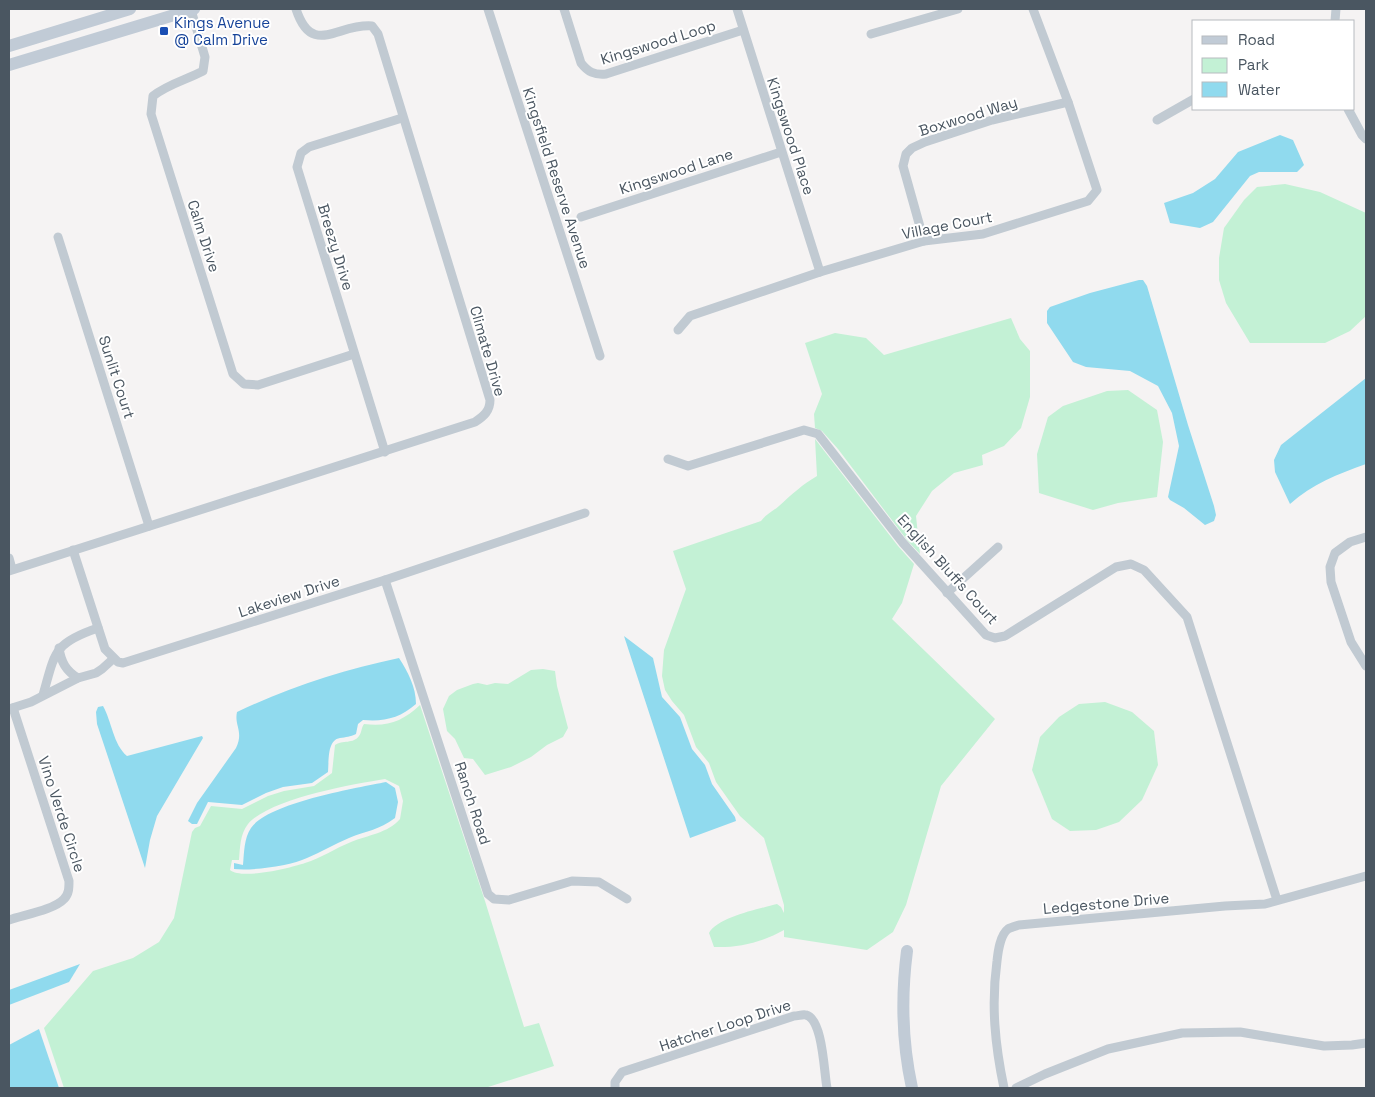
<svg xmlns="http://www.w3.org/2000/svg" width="1375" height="1097" font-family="'Space Grotesk',sans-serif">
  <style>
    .green { fill: #c3f1d5; fill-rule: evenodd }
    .water { fill: #90daee }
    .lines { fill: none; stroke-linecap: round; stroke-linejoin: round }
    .street { stroke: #c1cad2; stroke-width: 9 }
    .secondary { stroke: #c1cbd6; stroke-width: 12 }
    .transit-dot { fill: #1a4fb4; stroke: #fff; stroke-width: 2 }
    .labels { text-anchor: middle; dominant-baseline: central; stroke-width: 4; stroke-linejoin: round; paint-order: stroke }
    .transit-label { font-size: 15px; fill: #164399; stroke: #fff; text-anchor: start }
    .street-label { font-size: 15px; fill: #4a5661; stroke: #fff }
  </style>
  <rect width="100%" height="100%" fill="#f5f3f3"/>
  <g class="green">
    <polygon points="1285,184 1320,192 1366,213 1366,316 1350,331 1325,343 1250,343 1226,303 1219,280 1219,258 1224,228 1244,200 1257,187"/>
    <polygon points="1011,318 1020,339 1030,351 1030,397 1021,428 1004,446 982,455 983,465 954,473 932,491 916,516 920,554 907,540 838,449 822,431 815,428 814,414 822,394 805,343 835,333 866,338 884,355"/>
    <polygon points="1128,390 1157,410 1163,442 1157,497 1118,503 1093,510 1039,493 1037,454 1048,417 1063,406 1107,391"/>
    <path d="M 815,439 L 898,546 L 914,564 L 902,603 L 892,619 L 995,719 L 941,786 L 906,905 L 893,932 L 867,950 L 784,937 L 784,930 C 763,942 738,948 714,947 L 709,933 C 718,917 759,909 777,904 L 781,907 L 784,913 L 784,905 L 764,838 L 740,816 L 716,782 L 709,763 L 696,747 L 684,715 L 672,701 L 665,690 L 662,676 L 664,650 L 686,589 L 673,551 L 761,521 C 766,514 772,512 779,506 C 791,495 803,484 817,476 Z"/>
    <polygon points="543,669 555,671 557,686 568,728 563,737 547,745 531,757 511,767 485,775 473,759 464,758 455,739 447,731 443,709 449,696 457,690 473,684 478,683 487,685 495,683 508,684 531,670"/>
    <polygon points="1105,702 1132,712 1154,731 1158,765 1142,800 1119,822 1096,830 1070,831 1052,819 1032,770 1040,737 1059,717 1079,704"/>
    <path d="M 420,705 L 485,901 L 524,1027 L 539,1023 L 554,1066 L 485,1088 L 64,1088 L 44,1028 L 93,971 L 133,958 L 159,942 L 174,918 L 192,832 L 195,828 L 200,826 L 211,806 L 242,809 L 268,796 L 284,791 L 314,786 L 332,773 L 335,745 C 342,740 354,744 359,736 C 362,732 361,728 364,724 C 388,727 403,721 420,705 ZM 385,779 L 399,786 L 403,801 L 400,819 C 388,833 368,835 351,842 C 336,848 321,858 305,863 C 290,868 242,880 230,870 L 232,860 L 239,860 C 240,848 240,834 248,824 C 269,799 353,784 385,779 Z"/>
  </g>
  <g class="water">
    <polygon points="1280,135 1293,140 1304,165 1297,172 1259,172 1250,176 1213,222 1200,228 1170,223 1164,203 1193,193 1215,179 1238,152"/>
    <polygon points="1139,280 1143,280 1147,286 1188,425 1214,506 1216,515 1214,521 1205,525 1184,508 1170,500 1168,497 1179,446 1172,413 1158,386 1130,371 1086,367 1073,362 1047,323 1047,311 1050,307 1090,293"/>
    <path d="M 1366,378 L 1366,464 C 1338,474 1312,484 1290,504 L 1275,472 L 1274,460 L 1281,445 Z"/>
    <polygon points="624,636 653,658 662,697 680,717 692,749 705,765 712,784 735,817 736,821 690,838"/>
    <path d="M 399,658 C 408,672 416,687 416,704 C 400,718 384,722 363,720 L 358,724 L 356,734 C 350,737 346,737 340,738 C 327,740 329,761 328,772 L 312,783 L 283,787 L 266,793 L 242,805 L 208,802 L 197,824 L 192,824 L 188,821 L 197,803 L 236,748 C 244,731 234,726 237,712 C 289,687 343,670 399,658 Z"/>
    <path d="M 103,706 C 112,722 113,744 127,756 L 202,736 L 203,738 L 157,816 L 150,840 L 145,868 L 97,724 L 96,712 L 98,707 Z"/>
    <path d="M 386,782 L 395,788 L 398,802 L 395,818 C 379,830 366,831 349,838 C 335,844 321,852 307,858 C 290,866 252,871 234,869 L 234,863 L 243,865 C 244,853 244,838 251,828 C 268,803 356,788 386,782 Z"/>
    <polygon points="80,964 69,982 9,1005 9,990"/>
    <polygon points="39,1029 59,1088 9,1088 9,1045"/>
  </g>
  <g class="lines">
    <g class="street">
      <polyline points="488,9 600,356"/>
      <path d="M 564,9 L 581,63 C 588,72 594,75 606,74 L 743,30"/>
      <polyline points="737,9 820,272"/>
      <path d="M 191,10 L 205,57 L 203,71 C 186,80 168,84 153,96 L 151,114 L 233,374 L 244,384 L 258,385 L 354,354"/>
      <polyline points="1335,21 1336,9"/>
      <polyline points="871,34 958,9"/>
      <polyline points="1348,109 1362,135 1366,139"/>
      <polyline points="1157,120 1194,99"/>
      <polyline points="581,217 781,152"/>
      <polyline points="58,237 149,526"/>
      <polyline points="924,241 903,166 906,154 912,148 925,142 992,120 1068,102"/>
      <polyline points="678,330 690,316 820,272 924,241 983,234 1088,201 1097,190 1068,102 1033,9"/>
      <polyline points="385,452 297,167 301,153 309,147 402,118"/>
      <polyline points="668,459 688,466 804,430 818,434 903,543 986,635 995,638 1005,636 1116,567 1131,564 1144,570 1187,617 1277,900"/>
      <polyline points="1366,537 1350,542 1335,553 1330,567 1331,582 1351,642 1366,666"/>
      <polyline points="73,550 105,649 118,662 123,663 385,580 585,513"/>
      <polyline points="9,558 12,569"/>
      <path d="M 9,571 L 475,422 C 484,416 490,411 490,400 L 378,34 L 372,26 C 338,23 312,58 296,9"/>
      <polyline points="385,580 488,894 494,899 509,900 572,881 599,882 627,899"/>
      <polyline points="947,593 998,547"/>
      <path d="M 59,648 C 61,662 66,671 78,678"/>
      <path d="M 43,695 C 55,653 53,643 98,628"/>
      <polyline points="9,709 31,702 78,678 96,673 102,669 113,659"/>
      <path d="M 9,920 C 23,915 54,910 64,899 C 69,894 69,888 69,881 L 13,708"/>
      <path d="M 615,1088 L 615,1082 L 622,1072 L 794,1016 C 798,1016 803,1014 806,1015 C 823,1019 824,1073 827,1088"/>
      <path d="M 1004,1088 C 995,1045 991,1005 997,961 C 998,952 1000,935 1008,929 C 1011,927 1016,926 1019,925 L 1225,906 L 1265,904 L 1366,876"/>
      <polyline points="1016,1088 1045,1074 1108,1049 1182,1033 1240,1032 1324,1046 1352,1045 1366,1043"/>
    </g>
    <g class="secondary">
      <polyline points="9,46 130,9"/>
      <polyline points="9,65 194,9"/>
      <path d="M 907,951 C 901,997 902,1042 912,1088"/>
    </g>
  </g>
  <rect class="transit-dot" x="159" y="26" width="10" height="10" rx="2.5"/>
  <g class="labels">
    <g class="transit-label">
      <text x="174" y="22">Kings Avenue<tspan x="174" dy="17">@ Calm Drive</tspan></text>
    </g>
    <g class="street-label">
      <text transform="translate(658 42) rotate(-17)">Kingswood Loop</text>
      <text transform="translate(968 116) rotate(-17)">Boxwood Way</text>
      <text transform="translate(791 136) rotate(72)">Kingswood Place</text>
      <text transform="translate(676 171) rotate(-18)">Kingswood Lane</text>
      <text transform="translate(557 178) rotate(72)">Kingsfield Reserve Avenue</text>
      <text transform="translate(947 225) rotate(-11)">Village Court</text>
      <text transform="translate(204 236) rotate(72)">Calm Drive</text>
      <text transform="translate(336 247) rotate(73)">Breezy Drive</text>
      <text transform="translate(488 351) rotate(74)">Climate Drive</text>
      <text transform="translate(117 377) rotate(72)">Sunlit Court</text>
      <text transform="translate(948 569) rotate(48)">English Bluffs Court</text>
      <text transform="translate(289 596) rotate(-18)">Lakeview Drive</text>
      <text transform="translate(473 803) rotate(72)">Ranch Road</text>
      <text transform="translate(62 814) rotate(72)">Vino Verde Circle</text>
      <text transform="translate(1106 903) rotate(-5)">Ledgestone Drive</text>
      <text transform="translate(725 1025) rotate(-18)">Hatcher Loop Drive</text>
    </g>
  </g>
  <rect width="1375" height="1097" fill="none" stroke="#4a5661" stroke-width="20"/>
  <rect x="1192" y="20" width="162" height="90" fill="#ffffff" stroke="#b7bbc0"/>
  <rect x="1202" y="36" width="25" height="8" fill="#c1cbd6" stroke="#b7bbc0"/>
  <text x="1238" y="45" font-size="15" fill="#4a5661">Road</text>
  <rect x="1202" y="58" width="25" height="15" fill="#c3f1d5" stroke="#b7bbc0"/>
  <text x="1238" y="70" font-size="15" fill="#4a5661">Park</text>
  <rect x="1202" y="82" width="25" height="15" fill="#90daee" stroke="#b7bbc0"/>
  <text x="1238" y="95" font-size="15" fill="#4a5661">Water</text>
</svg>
